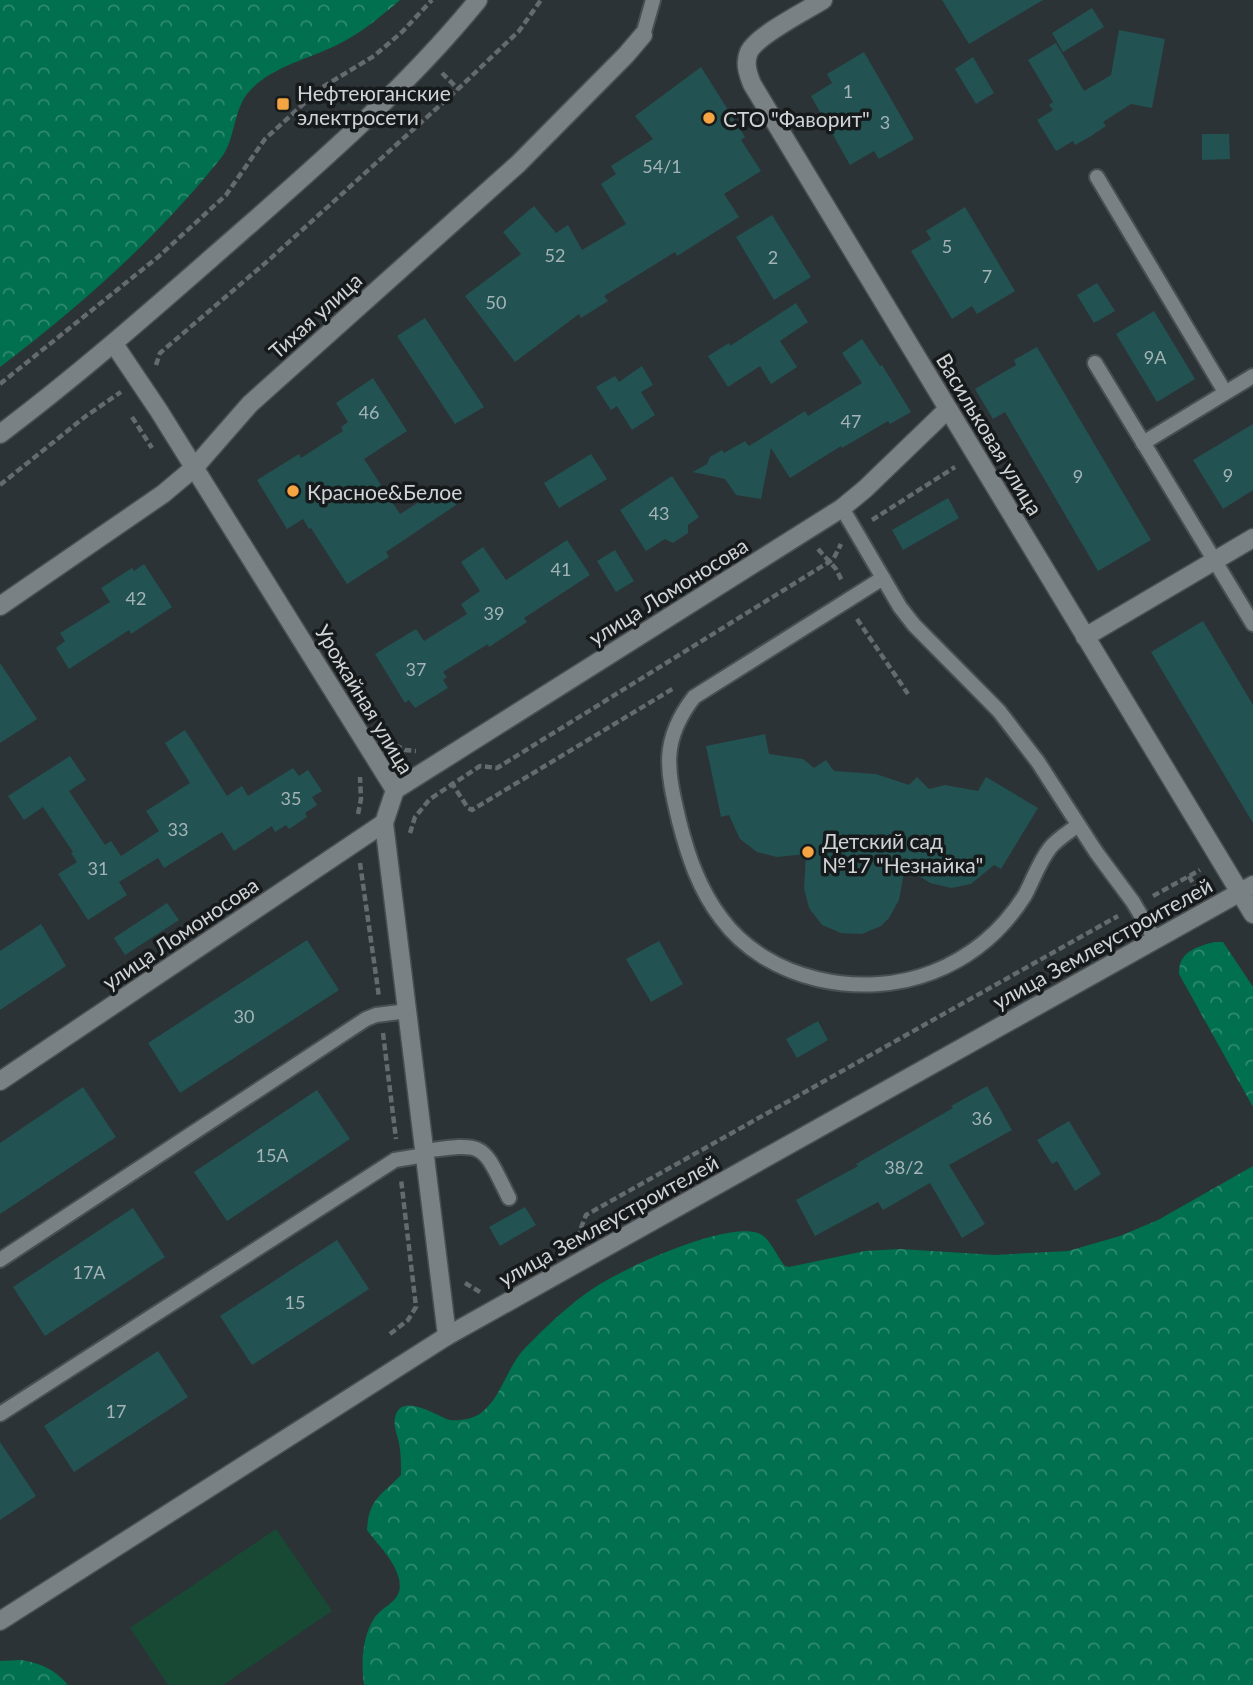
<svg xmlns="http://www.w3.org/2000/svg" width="1253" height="1685" font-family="Lato,sans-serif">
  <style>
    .grass { fill: #184935 }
    .forest { fill: url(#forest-crowns) }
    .building { fill: #225252 }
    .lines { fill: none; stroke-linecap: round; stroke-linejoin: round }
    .service-casing { stroke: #494e51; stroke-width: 18 }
    .minor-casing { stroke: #494e51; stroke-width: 21 }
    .secondary-casing { stroke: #494e51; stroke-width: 21 }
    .path { stroke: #646a6d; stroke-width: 4.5; stroke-dasharray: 7 3.5; stroke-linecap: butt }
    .service { stroke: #798185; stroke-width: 14 }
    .minor { stroke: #798185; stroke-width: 18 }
    .secondary { stroke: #798185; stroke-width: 18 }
    .poi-dot { fill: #f4a443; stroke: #171a1b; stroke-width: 2.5 }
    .labels { text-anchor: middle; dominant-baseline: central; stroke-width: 7; stroke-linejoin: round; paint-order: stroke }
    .number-label { font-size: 18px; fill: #a4b4b6 }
    .poi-label { font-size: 21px; fill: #d0d4d7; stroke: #171a1b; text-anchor: start }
    .street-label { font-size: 21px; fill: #d0d4d7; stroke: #171a1b }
  </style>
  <defs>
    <pattern id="forest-crowns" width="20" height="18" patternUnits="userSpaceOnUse" patternTransform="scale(1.75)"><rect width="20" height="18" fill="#00704e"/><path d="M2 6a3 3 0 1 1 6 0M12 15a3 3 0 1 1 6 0" fill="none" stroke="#308a6f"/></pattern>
  </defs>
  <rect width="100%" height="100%" fill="#2c3336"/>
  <polygon class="grass" points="276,1529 332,1611 223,1685 168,1685 130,1628"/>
  <g class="forest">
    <path d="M 0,0 L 400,0 C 379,18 360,34 335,46 C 305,60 268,68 247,94 C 233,112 235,141 221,158 C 158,237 81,306 0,367 Z"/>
    <path d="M 1214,942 L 1223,942 L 1253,987 L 1253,1107 L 1179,974 C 1178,952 1196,947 1214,942 Z"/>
    <path d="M 1253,1166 L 1253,1685 L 364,1685 C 361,1663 362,1636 375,1617 C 385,1604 404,1601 399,1579 C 395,1561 378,1545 367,1530 C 369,1498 381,1496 401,1475 C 401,1467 401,1457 400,1449 C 399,1438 393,1428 395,1418 C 400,1390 438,1417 450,1420 C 460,1421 473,1419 481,1413 C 502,1397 507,1366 526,1347 C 546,1327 569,1304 594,1288 C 624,1268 723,1222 758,1233 C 770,1237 777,1257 785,1266 L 789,1267 L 865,1251 L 900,1249 L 995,1255 L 1068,1251 L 1120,1236 L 1158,1220 Z"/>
    <path d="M 20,1660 C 41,1663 54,1669 68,1685 L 0,1685 L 0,1661 Z"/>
  </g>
  <g class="building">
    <polygon points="942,0 1043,0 969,44"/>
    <polygon points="1092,8 1104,27 1063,52 1052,33"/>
    <polygon points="1119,30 1165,39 1152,108 1131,104 1103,122 1106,126 1091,136 1075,145 1073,141 1056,151 1037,120 1053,110 1049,105 1053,102 1028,60 1056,43 1084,91 1111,75"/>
    <polygon points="864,52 914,139 879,159 874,151 850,165 811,96 832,83 827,74"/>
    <polygon points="973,57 994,93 976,104 955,69"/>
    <polygon points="701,67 745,137 741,140 761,171 724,194 739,217 677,256 675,252 604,296 608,301 581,318 579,314 515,362 465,296 521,254 503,232 534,206 556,233 568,225 582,250 626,224 601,184 616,174 611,166 653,139 635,116"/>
    <polygon points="1202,134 1229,134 1230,159 1202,160"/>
    <polygon points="965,207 1015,291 977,314 972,306 952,319 911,251 931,239 926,231"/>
    <polygon points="772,215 811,277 774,300 736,237"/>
    <polygon points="1097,283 1115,311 1094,323 1077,295"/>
    <polygon points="796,303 808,322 780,341 797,367 771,384 760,366 728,387 708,356 729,343 730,346"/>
    <polygon points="1154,311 1195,379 1157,402 1116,334"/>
    <polygon points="425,318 484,407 455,424 397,336"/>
    <polygon points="862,339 880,366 882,365 911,412 890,424 888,421 842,448 841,446 790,478 771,448 761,499 736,495 725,479 693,472 707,464 710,457 722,450 724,453 745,441 749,446 805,411 808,416 862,383 842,353"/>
    <polygon points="1037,347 1151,540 1098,571 1005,412 993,419 975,389 1016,365 1014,360"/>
    <polygon points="642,366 653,385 641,392 655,415 632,430 617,406 611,410 596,387 615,376 619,382"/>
    <polygon points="373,378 407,431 364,459 400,514 444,486 456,505 386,552 389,557 347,584 311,528 309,529 303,519 287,529 257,480 299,454 301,458 343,431 341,427 348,422 336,403"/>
    <polygon points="1253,424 1253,490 1223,509 1193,460"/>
    <polygon points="591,454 607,479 559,508 544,483"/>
    <polygon points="672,476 699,517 688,525 688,533 673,543 665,539 646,551 620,510"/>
    <polygon points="948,498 959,518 903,550 892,530"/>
    <polygon points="567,540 590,575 524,618 527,622 489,647 488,644 443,672 447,677 443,680 448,688 415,708 409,700 405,703 375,654 416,629 424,641 467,614 461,604 480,591 461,562 483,547 506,580"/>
    <polygon points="615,550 634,581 616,592 597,561"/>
    <polygon points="144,564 172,607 131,634 129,630 69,669 56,648 65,641 60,633 110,602 101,588 132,568 134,571"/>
    <polygon points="1203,621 1253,705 1253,823 1151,652"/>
    <polygon points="0,663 37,719 0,743"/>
    <polygon points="185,730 227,796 242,786 248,796 293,768 299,776 308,770 322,791 312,797 317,805 305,813 307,817 289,829 286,825 275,832 272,826 234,851 222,832 164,868 158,858 119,882 127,895 88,920 58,874 77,862 71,853 73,852 43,807 24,820 8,796 70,756 86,780 69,791 105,845 111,841 121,856 159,831 146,811 190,783 165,743"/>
    <polygon points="765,734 769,754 803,759 814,768 826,760 834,771 876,774 909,785 917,777 929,789 945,785 978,791 986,777 1038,808 1001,869 994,865 971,884 951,888 930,883 905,867 899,900 889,918 881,926 862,934 841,933 822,925 809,908 804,888 806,854 777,857 757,852 740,839 729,815 721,817 706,746"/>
    <polygon points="167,903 179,920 125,955 114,938"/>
    <polygon points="41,924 66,966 0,1010 0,951"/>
    <polygon points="307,940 339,990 180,1093 148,1043"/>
    <polygon points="659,941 683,984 651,1002 626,959"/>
    <polygon points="818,1021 828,1040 797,1058 786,1039"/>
    <polygon points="987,1086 1012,1130 949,1165 985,1224 962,1238 930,1183 883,1210 878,1202 815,1236 796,1200 858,1166 856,1164 953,1108 951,1106"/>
    <polygon points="83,1087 116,1137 0,1214 0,1143"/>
    <polygon points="317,1090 350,1139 227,1221 194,1172"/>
    <polygon points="1069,1121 1101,1174 1075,1191 1057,1161 1052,1164 1037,1140"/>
    <polygon points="525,1207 536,1225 500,1246 489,1227"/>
    <polygon points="133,1208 165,1257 45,1336 13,1287"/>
    <polygon points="337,1240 369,1289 252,1365 220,1316"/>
    <polygon points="158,1351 188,1397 74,1472 44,1426"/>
    <polygon points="0,1442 36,1496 0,1520"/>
  </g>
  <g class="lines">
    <g class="service-casing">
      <g id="service">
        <polyline points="643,35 653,0"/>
        <polyline points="1097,177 1225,392"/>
        <polyline points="1095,363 1253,624"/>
        <polyline points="1143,443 1253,376"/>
        <polyline points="842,508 900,607 914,625 999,711 1038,762 1096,852 1133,902 1155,939"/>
        <path d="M 883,578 L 694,697 C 660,741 667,770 679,821 C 688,856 699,889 721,918 C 767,981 862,1000 933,972 C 971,957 1003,930 1025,895 C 1033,880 1039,862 1050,848 C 1057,839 1069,832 1078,825"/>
        <path d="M 425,1151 C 487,1142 482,1144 509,1198"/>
        <polyline points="0,1260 366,1019 376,1015 408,1011"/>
        <polyline points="0,1414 395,1160 425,1155"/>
      </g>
    </g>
    <g class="minor-casing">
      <g id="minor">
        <path d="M 823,0 C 806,11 757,35 749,52 C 744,63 748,74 752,84 L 1253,914"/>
        <polyline points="114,344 159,411 395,790 384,823 447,1336"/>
        <polyline points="0,606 163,494 194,468 250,404 518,164 626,55 643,35"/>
        <polyline points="1085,637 1253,538"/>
        <polyline points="395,790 842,508 865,489 948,409"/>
        <polyline points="0,1081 384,823"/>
        <polyline points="0,1621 447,1336 1253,885"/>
      </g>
    </g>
    <g class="secondary-casing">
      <path id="secondary" d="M 0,434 C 84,371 161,302 240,233 C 323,160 408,86 478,0"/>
    </g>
    <g class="path">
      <polyline points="442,73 458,89"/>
      <polyline points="156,365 160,353 270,259 458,89 519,31 541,0"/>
      <polyline points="0,384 158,257 226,195 265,139 321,88 374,56 402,32 432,0"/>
      <polyline points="132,417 152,448"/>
      <polyline points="0,485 86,416 121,392"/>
      <polyline points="872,520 955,467"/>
      <polyline points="818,549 836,569 842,581"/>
      <polyline points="857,619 908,694"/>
      <polyline points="395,745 405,750 416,751"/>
      <polyline points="451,782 468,808 472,810 674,688"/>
      <polyline points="358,814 361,799 360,777"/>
      <polyline points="410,833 415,817 430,799 480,766 497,768 829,562 834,558 841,544"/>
      <polyline points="360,863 379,997"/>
      <polyline points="1189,876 1197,891"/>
      <polyline points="1153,896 1200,870"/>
      <polyline points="383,1033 396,1139"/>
      <polyline points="577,1238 586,1215 1118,916"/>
      <polyline points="465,1283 480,1292"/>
      <polyline points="390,1334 408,1320 416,1307 401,1179"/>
    </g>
    <use href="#service" class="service"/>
    <use href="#minor" class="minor"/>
    <use href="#secondary" class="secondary"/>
  </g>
  <g class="poi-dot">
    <rect x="276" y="97" width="14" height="14" rx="3.5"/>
    <circle cx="709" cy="118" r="7"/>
    <circle cx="293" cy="491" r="7"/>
    <circle cx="808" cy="852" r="7"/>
  </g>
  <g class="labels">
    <g class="number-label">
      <text x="848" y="91">1</text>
      <text x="885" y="122">3</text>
      <text x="662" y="166">54/1</text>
      <text x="947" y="246">5</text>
      <text x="555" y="255">52</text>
      <text x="773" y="257">2</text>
      <text x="987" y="276">7</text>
      <text x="496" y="302">50</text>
      <text x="1155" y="357">9А</text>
      <text x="369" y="412">46</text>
      <text x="851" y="421">47</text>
      <text x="1228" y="475">9</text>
      <text x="1078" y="476">9</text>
      <text x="659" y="513">43</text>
      <text x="561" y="569">41</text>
      <text x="136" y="598">42</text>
      <text x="494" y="613">39</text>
      <text x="416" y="669">37</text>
      <text x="291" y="798">35</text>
      <text x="178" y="829">33</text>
      <text x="98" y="868">31</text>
      <text x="244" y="1016">30</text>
      <text x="982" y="1118">36</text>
      <text x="272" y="1155">15А</text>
      <text x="904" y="1167">38/2</text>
      <text x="89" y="1272">17А</text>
      <text x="295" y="1302">15</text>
      <text x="116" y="1411">17</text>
    </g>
    <g class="poi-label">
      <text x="297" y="92">Нефтеюганские<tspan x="297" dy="24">электросети</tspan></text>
      <text x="723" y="118">СТО "Фаворит"</text>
      <text x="307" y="491">Красное&amp;Белое</text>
      <text x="822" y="840">Детский сад<tspan x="822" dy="24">№17 "Незнайка"</tspan></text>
    </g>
    <g class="street-label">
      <text transform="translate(315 315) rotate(-42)">Тихая улица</text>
      <text transform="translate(990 434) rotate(59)">Васильковая улица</text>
      <text transform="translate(668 591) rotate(-32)">улица Ломоносова</text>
      <text transform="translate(365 699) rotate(59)">Урожайная улица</text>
      <text transform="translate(180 933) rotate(-34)">улица Ломоносова</text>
      <text transform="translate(1102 943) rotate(-29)">улица Землеустроителей</text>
      <text transform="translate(608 1220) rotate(-29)">улица Землеустроителей</text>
    </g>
  </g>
</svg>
